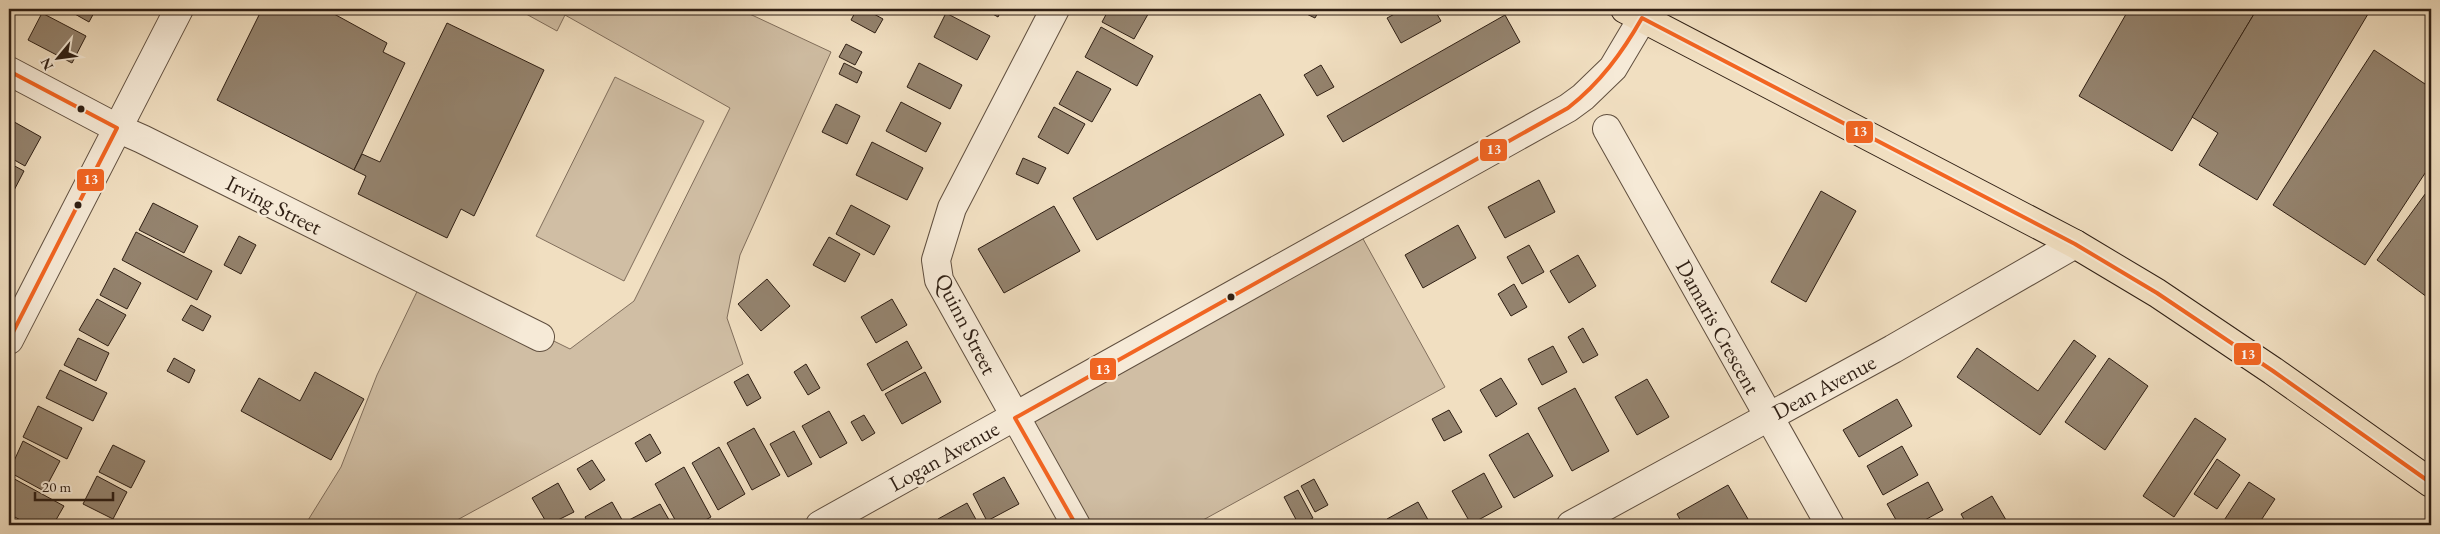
<svg xmlns="http://www.w3.org/2000/svg" width="2440" height="534" font-family="'EB Garamond',serif">
  <style>
    .green { fill: #d0bea4; stroke: #806e5c }
    .building { fill: #94836e; stroke: #2f1f14 }
    .lines { fill: none; stroke-linecap: round; stroke-linejoin: round }
    .minor-casing { stroke: #604f3f; stroke-width: 30 }
    .major-casing { stroke: #2f1f14; stroke-width: 30 }
    .minor { stroke: #f6ead7; stroke-width: 28 }
    .major { stroke: #f1dfc1; stroke-width: 28 }
    .bus-1-casing { stroke: #f6ead7; stroke-width: 8 }
    .bus-1 { stroke: #f26522; stroke-width: 4 }
    .bus-dot { fill: #2f1f14; stroke: #f6ead7; stroke-width: 2 }
    .labels { text-anchor: middle; dominant-baseline: central; stroke-width: 5; stroke-linejoin: round; paint-order: stroke }
    .street-label { font-size: 22px; fill: #2f1f14; stroke: #f6ead7 }
    .line-badge { stroke: #f6ead7; stroke-width: 2 }
    .badge-label { font-size: 14px; text-anchor: middle; font-weight: bold; fill: #fff }
  </style>
  <rect width="100%" height="100%" fill="#f1dfc1"/>
  <filter id="stains"><feTurbulence type="fractalNoise" baseFrequency=".004" numOctaves="4"/><feColorMatrix values="0 0 0 0 .2 0 0 0 0 .09 0 0 0 0 .02 0 0 0 .5 -.17"/></filter>
  <radialGradient id="worn" r=".72"><stop offset=".6" stop-color="#630" stop-opacity="0"/><stop offset="1" stop-color="#630" stop-opacity=".3"/></radialGradient>
  <g class="green">
    <polygon points="517,9 739,9 831,52 740,255 727,318 743,364 448,525 305,525 341,467 377,375 424,277 570,349 634,301 730,108 565,15 557,31"/>
    <polygon points="615,77 704,121 624,281 536,236"/>
    <polygon points="1357,228 1445,387 1194,525 1074,525 1014,421"/>
  </g>
  <g class="building">
    <polygon points="66,9 96,9 89,22"/>
    <polygon points="262,9 325,9 387,43 383,52 405,63 354,170 217,100"/>
    <polygon points="857,9 865,9 883,19 875,33 851,20"/>
    <polygon points="984,9 1002,9 998,17"/>
    <polygon points="1109,9 1151,9 1134,39 1102,22"/>
    <polygon points="1296,9 1320,9 1315,18"/>
    <polygon points="1404,9 1434,9 1441,21 1401,43 1387,18"/>
    <polygon points="2129,9 2257,9 2172,151 2079,96"/>
    <polygon points="2257,9 2371,9 2257,200 2199,165 2218,133 2192,117"/>
    <polygon points="42,13 86,36 72,63 28,40"/>
    <polygon points="946,13 990,36 977,60 934,37"/>
    <polygon points="1505,15 1520,42 1343,142 1327,116"/>
    <polygon points="447,23 544,70 474,216 461,209 447,238 358,194 366,176 354,170 362,154 380,162"/>
    <polygon points="1101,27 1153,56 1137,86 1085,57"/>
    <polygon points="846,44 862,52 855,65 839,57"/>
    <polygon points="2374,50 2431,88 2431,164 2365,265 2273,205"/>
    <polygon points="844,63 862,72 857,83 839,74"/>
    <polygon points="919,63 962,85 950,109 907,87"/>
    <polygon points="1321,65 1334,87 1317,96 1304,75"/>
    <polygon points="1077,71 1111,89 1092,122 1059,104"/>
    <polygon points="1260,94 1284,135 1097,240 1073,198"/>
    <polygon points="901,102 941,123 926,152 886,131"/>
    <polygon points="836,104 860,116 847,144 822,132"/>
    <polygon points="1054,107 1085,124 1068,154 1038,137"/>
    <polygon points="9,119 41,137 25,166 9,157"/>
    <polygon points="872,142 923,168 907,200 856,175"/>
    <polygon points="1023,158 1046,168 1038,184 1016,174"/>
    <polygon points="9,163 24,171 9,200"/>
    <polygon points="1539,180 1555,212 1505,238 1488,207"/>
    <polygon points="2431,186 2431,300 2377,260"/>
    <polygon points="1821,191 1856,211 1806,302 1771,282"/>
    <polygon points="153,203 198,226 184,253 139,230"/>
    <polygon points="851,205 890,226 874,255 836,234"/>
    <polygon points="1054,206 1080,251 1004,293 978,249"/>
    <polygon points="1458,225 1476,258 1423,288 1405,255"/>
    <polygon points="136,232 212,271 197,300 122,260"/>
    <polygon points="239,236 256,245 241,274 224,265"/>
    <polygon points="829,237 860,254 845,282 813,265"/>
    <polygon points="1529,245 1544,272 1522,284 1507,257"/>
    <polygon points="1578,255 1596,286 1569,303 1550,271"/>
    <polygon points="114,268 141,283 127,309 100,295"/>
    <polygon points="767,279 790,306 761,331 738,304"/>
    <polygon points="1514,284 1527,307 1511,316 1498,294"/>
    <polygon points="97,299 126,315 108,346 79,330"/>
    <polygon points="892,299 907,325 876,343 861,317"/>
    <polygon points="191,305 211,316 203,331 182,320"/>
    <polygon points="1583,328 1598,355 1583,363 1568,337"/>
    <polygon points="78,338 109,353 96,381 64,365"/>
    <polygon points="2074,340 2096,356 2040,435 1957,377 1977,348 2038,391"/>
    <polygon points="907,341 922,368 882,391 867,364"/>
    <polygon points="1553,346 1567,372 1542,385 1528,359"/>
    <polygon points="174,358 195,370 189,383 167,371"/>
    <polygon points="2109,358 2148,386 2105,450 2065,422"/>
    <polygon points="806,364 820,388 808,395 794,372"/>
    <polygon points="60,370 107,393 93,421 46,398"/>
    <polygon points="315,372 364,399 331,460 241,411 259,378 300,401"/>
    <polygon points="925,372 941,402 902,424 885,394"/>
    <polygon points="748,374 761,398 747,406 734,382"/>
    <polygon points="1501,378 1517,404 1496,417 1480,390"/>
    <polygon points="1647,379 1669,417 1637,435 1615,397"/>
    <polygon points="1575,388 1609,451 1572,471 1538,408"/>
    <polygon points="1897,399 1912,426 1859,457 1843,430"/>
    <polygon points="38,406 82,428 67,459 23,437"/>
    <polygon points="1449,410 1462,432 1444,441 1432,419"/>
    <polygon points="829,411 847,443 820,458 802,426"/>
    <polygon points="864,415 875,433 862,441 851,422"/>
    <polygon points="2195,418 2226,439 2174,517 2143,496"/>
    <polygon points="754,428 780,475 752,490 727,443"/>
    <polygon points="794,431 812,464 788,477 770,444"/>
    <polygon points="1528,433 1553,476 1514,498 1489,455"/>
    <polygon points="650,434 661,453 646,462 635,443"/>
    <polygon points="23,441 60,461 44,491 9,472"/>
    <polygon points="113,445 145,461 131,488 99,472"/>
    <polygon points="1902,446 1918,475 1883,495 1867,466"/>
    <polygon points="719,447 745,494 718,510 692,463"/>
    <polygon points="2217,459 2240,475 2217,509 2194,494"/>
    <polygon points="592,460 605,480 590,490 577,469"/>
    <polygon points="684,467 711,517 696,525 678,525 655,484"/>
    <polygon points="1484,473 1502,507 1471,524 1452,491"/>
    <polygon points="9,476 64,506 53,525 30,525 9,514"/>
    <polygon points="97,476 127,492 113,519 83,504"/>
    <polygon points="1004,477 1019,504 987,521 973,494"/>
    <polygon points="1314,479 1328,505 1315,512 1301,486"/>
    <polygon points="1928,482 1943,510 1916,525 1899,525 1887,504"/>
    <polygon points="2249,482 2275,499 2258,525 2221,525"/>
    <polygon points="558,483 574,512 548,525 532,498"/>
    <polygon points="1728,485 1748,519 1737,525 1683,525 1677,514"/>
    <polygon points="1298,490 1313,518 1299,525 1284,497"/>
    <polygon points="1992,496 2009,525 1967,525 1961,514"/>
    <polygon points="612,502 625,525 589,525 585,517"/>
    <polygon points="1418,502 1431,525 1391,525 1387,519"/>
    <polygon points="967,503 979,525 942,525 938,519"/>
    <polygon points="660,504 672,525 632,525 629,520"/>
  </g>
  <g class="lines">
    <g class="minor-casing">
      <g id="minor">
        <polyline points="1055,9 952,208 936,260 939,280 1076,525"/>
        <polyline points="9,71 117,128 142,139 540,337"/>
        <polyline points="1607,129 1830,525"/>
        <polyline points="9,340 179,9"/>
        <polyline points="820,525 1568,108 1583,97 1613,68 1648,9"/>
        <polyline points="1571,525 1893,349 2075,244"/>
      </g>
    </g>
    <g class="major-casing">
      <polyline id="major" points="1625,9 2075,244 2157,293 2273,371 2431,483"/>
    </g>
    <use href="#minor" class="minor"/>
    <use href="#major" class="major"/>
    <g class="bus-1-casing">
      <g id="bus-1">
        <polyline points="9,71 117,128 9,340"/>
        <path d="M 1076,525 L 1015,418 L 1568,108 C 1600,83 1622,53 1642,18 L 2075,244 L 2157,293 L 2273,371 L 2431,483"/>
      </g>
    </g>
    <use href="#bus-1" class="bus-1"/>
  </g>
  <g class="bus-dot">
    <circle cx="81" cy="109" r="4.5"/>
    <circle cx="78" cy="205" r="4.5"/>
    <circle cx="1231" cy="297" r="4.5"/>
  </g>
  <g class="labels">
    <g class="street-label">
      <text transform="translate(274 205) rotate(27)">Irving Street</text>
      <text transform="translate(966 324) rotate(63)">Quinn Street</text>
      <text transform="translate(1718 327) rotate(61)">Damaris Crescent</text>
      <text transform="translate(1824 387) rotate(-28)">Dean Avenue</text>
      <text transform="translate(944 456) rotate(-29)">Logan Avenue</text>
    </g>
  </g>
  <g class="line-badge">
    <rect x="1845" y="120" width="29" height="24" rx="5" fill="#f26522"/>
    <rect x="1479" y="138" width="29" height="24" rx="5" fill="#f26522"/>
    <rect x="76" y="168" width="29" height="24" rx="5" fill="#f26522"/>
    <rect x="2233" y="342" width="29" height="24" rx="5" fill="#f26522"/>
    <rect x="1089" y="357" width="28" height="24" rx="5" fill="#f26522"/>
  </g>
  <g class="badge-label">
    <text x="1860" y="136">13</text>
    <text x="1494" y="154">13</text>
    <text x="91" y="184">13</text>
    <text x="2248" y="359">13</text>
    <text x="1103" y="374">13</text>
  </g>
  <rect width="2440" height="534" fill="none" stroke="#f1dfc1" stroke-width="30"/>
  <rect x="10" y="10" width="2420" height="514" fill="none" stroke="#2f1f14" stroke-width="2.5"/>
  <rect x="15" y="15" width="2410" height="504" fill="none" stroke="#2f1f14"/>
  <g transform="translate(58 58) rotate(241)" stroke="#f6ead7" stroke-width="4" paint-order="stroke">
  <path d="M0-4L9 19L0 12L-9 19Z" fill="#2f1f14"/>
  <text y="-8" font-size="14" font-weight="bold" text-anchor="middle" fill="#2f1f14">N</text>
  </g>
  <path d="M35 492v8h78v-8" fill="none" stroke="#2f1f14" stroke-width="2.5"/>
  <text x="42" y="492" font-size="15" fill="#2f1f14" stroke="#f6ead7" stroke-width="4" paint-order="stroke">20 m</text>
  <rect width="100%" height="100%" filter="url(#stains)"/>
  <rect width="100%" height="100%" fill="url(#worn)"/>
</svg>
